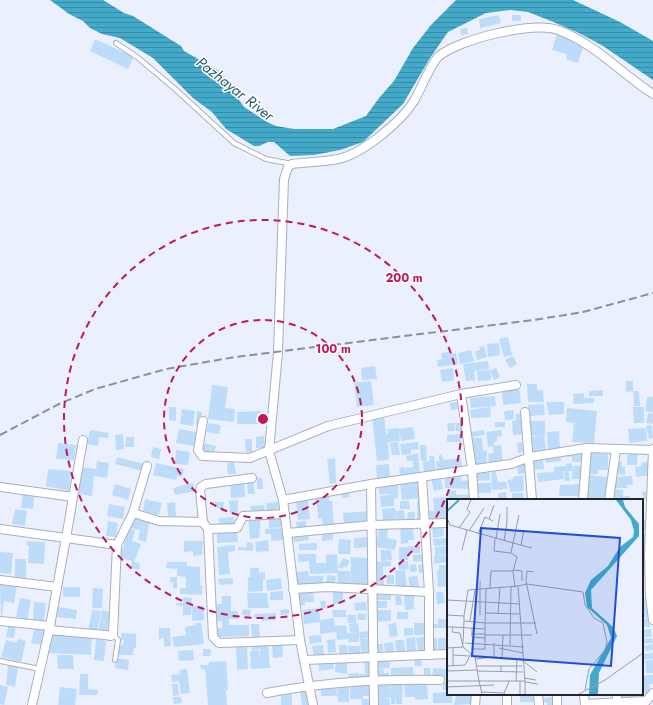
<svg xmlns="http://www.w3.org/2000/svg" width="653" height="705" font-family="Jost,sans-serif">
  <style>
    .water { fill: url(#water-rules) }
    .building { fill: #bddcf9 }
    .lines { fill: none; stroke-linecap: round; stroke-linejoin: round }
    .lane-casing { stroke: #abafbc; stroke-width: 6 }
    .street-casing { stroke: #abafbc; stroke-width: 10 }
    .lane { stroke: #fff; stroke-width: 4 }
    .street { stroke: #fff; stroke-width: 8 }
    .rail { stroke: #8d909b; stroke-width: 2; stroke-dasharray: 8 4; stroke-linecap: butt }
    .ring { fill: none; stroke: #c2185b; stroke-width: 2; stroke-dasharray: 7 5 }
    .labels { text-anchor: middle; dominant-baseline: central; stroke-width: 3; stroke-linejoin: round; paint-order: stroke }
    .water-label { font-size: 15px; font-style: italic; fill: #265d6d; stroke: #fefefe }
    .inset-river { fill: none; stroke: #44aac9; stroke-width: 2 }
    .inset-road { fill: none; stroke: #9b9ea9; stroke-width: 1 }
    .view { fill: #1d4ed8; fill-opacity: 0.15; stroke: #1d4ed8; stroke-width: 2 }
    .inset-edge { fill: none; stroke: #23242a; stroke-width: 2 }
    .centre { fill: #c2185b; stroke: #fefefe; stroke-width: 2 }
    .ring-label { font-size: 12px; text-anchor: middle; font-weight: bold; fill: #c2185b; stroke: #fefefe; stroke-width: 3; stroke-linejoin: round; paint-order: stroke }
  </style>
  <defs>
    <pattern id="water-rules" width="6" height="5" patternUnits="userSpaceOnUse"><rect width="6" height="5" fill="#44aac9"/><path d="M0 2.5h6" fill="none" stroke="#388aa3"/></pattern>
  </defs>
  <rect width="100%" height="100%" fill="#ebf0fe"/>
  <polygon class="water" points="50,0 103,0 124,13 133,16 181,46 184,51 219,71 244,107 267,122 276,126 294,129 333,129 366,116 379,98 394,81 413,48 431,25 456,0 573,0 620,22 653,41 653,80 603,46 579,33 551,21 528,12 511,10 486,13 448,32 430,58 403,104 363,142 340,150 314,155 290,156 274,142 268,142 259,146 254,146 226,129 212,112 193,98 153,58 120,38 102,34 90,28 83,21 69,14"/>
  <g class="building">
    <polygon points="499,15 501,23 480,28 479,19"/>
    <rect x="512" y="15" width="9" height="6"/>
    <polygon points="467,28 468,34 461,35 460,29"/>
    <polygon points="557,34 575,40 574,44 583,47 578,63 566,59 567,54 552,50"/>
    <polygon points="95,39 134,57 128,69 90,51"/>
    <polygon points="508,337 512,355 504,357 499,339"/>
    <polygon points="499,343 500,355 488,357 487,344"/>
    <polygon points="484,346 487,357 477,360 475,352 480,350 479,347"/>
    <polygon points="471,350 474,361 460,364 458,353"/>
    <polygon points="449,352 449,354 456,353 458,364 438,367 437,360 442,359 441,353"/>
    <polygon points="513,356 517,364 510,368 505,360"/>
    <polygon points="488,361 489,369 474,371 475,380 466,381 463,364"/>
    <polygon points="375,366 377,379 362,380 361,368"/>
    <polygon points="453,368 454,380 442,382 440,370"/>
    <polygon points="496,368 500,377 494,380 490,370"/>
    <polygon points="490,370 491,380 478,381 477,371"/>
    <polygon points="371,381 374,405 357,407 354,383"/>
    <polygon points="626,381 633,381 633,391 626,392"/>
    <polygon points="527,384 537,384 537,390 543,390 544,402 528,402"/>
    <polygon points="212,385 228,387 225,408 235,409 234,422 208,419"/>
    <polygon points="519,389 521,403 503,405 502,392"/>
    <polygon points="603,390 603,396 589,396 589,391"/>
    <polygon points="633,391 639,391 640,406 634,406"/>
    <polygon points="584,393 584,398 594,398 594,403 574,404 573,394"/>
    <polygon points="495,396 496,406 471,408 470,398"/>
    <polygon points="647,397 653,397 653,413 645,411"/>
    <polygon points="457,402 458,409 451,410 450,403"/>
    <polygon points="546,402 564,402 564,414 549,415"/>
    <polygon points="544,404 545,415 529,416 528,405"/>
    <polygon points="169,407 176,407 176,421 169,420"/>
    <polygon points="490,407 491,417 471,418 470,410"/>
    <polygon points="633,407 644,407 644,423 634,423"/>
    <polygon points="567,408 597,411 594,443 572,442 574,423 566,422"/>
    <polygon points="182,409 195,411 193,426 180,424"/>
    <polygon points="513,410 514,419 505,420 504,411"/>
    <polygon points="197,411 202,412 201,426 196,426"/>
    <polygon points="263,411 263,424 237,424 237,412"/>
    <polygon points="522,413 524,434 513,435 512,421 516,420 516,414"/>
    <polygon points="648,413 653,414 653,424 646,423"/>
    <polygon points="384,416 386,434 388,434 387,429 399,428 400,441 388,442 389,460 377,461 372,417"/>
    <rect x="529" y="421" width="16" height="15"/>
    <rect x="495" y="422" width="10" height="5"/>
    <polygon points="208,423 221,425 219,434 207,432"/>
    <polygon points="447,423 454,423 455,431 448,431"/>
    <polygon points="455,423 462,423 463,431 456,431"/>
    <polygon points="652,425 653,438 649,439 646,426"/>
    <polygon points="413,427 415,439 401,441 399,429"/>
    <polygon points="646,428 647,441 629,443 628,429"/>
    <polygon points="179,429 197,432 194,446 176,443"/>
    <polygon points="90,430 109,433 108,438 99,437 98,446 87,444"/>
    <polygon points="484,430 485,435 472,437 471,432"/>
    <polygon points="501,430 502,436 497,437 497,441 494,442 494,446 488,447 486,432"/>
    <polygon points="559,431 560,448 548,449 547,432"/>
    <polygon points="123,434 124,449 116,450 115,435"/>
    <polygon points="461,434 461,442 447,442 447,435"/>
    <polygon points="264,436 265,448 256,448 256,437"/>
    <polygon points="544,436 546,450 532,451 531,437"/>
    <polygon points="126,437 134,437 134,447 125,447"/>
    <polygon points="472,438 482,438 483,451 487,450 486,466 474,467"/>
    <polygon points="245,439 252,439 252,452 246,452"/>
    <polygon points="398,442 400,455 392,455 390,443"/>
    <polygon points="418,442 419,449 411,450 411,454 402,455 400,444"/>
    <polygon points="522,442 523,452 518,453 517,443"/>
    <polygon points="58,443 76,445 74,460 56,459"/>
    <polygon points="203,443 216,446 214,453 201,450"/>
    <polygon points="420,445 426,445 427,461 421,461"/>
    <polygon points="501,445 503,463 489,465 488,454 494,453 493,446"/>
    <polygon points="153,447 161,449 159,459 151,457"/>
    <polygon points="176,450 190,452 188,465 175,464"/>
    <polygon points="584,451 584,462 572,462 572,457 568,457 567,452"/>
    <polygon points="631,451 638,451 637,465 627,465 627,455 631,455"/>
    <polygon points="418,453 420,474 401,477 399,468 405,467 406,474 406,468 413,467 413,461 407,461 406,456"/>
    <polygon points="591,453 608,454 608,470 598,470 598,474 590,474"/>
    <polygon points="442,454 443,460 461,458 462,469 437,472 436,461 439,461 439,455"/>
    <polygon points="560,455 561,461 546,463 545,457"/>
    <polygon points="429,456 434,456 436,473 424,475 423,462 430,461"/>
    <polygon points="117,457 144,464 142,471 115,464"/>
    <polygon points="335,458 336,483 330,484 327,459"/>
    <polygon points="543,459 544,469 534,470 533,460"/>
    <polygon points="97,461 109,463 107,478 94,476 92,496 79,494 82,467 96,469"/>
    <polygon points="617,461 622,462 622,467 625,467 625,475 616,474"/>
    <polygon points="650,461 651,475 636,477 635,467 642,466 641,463"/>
    <polygon points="234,462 236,474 228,474 227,463"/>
    <polygon points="156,463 184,469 182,477 177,476 176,480 153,475"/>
    <polygon points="572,463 573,471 563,472 564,479 538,482 537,473 554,472 554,467 566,466 566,464"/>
    <polygon points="389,464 390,479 377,480 376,465"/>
    <polygon points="527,464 527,473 518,474 517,465"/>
    <polygon points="574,466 584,466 584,479 571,479"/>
    <polygon points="491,468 495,468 498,482 507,482 507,489 492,490"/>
    <polygon points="48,469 71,471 69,491 46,486"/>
    <polygon points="489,469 490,480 475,481 474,471"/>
    <polygon points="564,472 569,472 570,481 565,481"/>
    <polygon points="444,473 461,473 461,481 471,480 471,489 445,488"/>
    <polygon points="440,475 443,489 434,491 431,477"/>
    <polygon points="523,475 524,491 510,492 508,480 513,479 513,477"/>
    <polygon points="589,475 607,477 606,500 587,500"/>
    <polygon points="632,476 633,485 627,485 627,488 614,488 614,477"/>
    <polygon points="257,478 262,478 263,489 257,489"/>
    <polygon points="419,479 421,498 402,500 400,483"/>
    <polygon points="253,480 255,494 248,494 247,481"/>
    <polygon points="244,481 245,497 231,498 230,482"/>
    <polygon points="193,483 195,491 175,495 173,488"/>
    <rect x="478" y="483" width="13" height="10"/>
    <polygon points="115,484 131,489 128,500 112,495"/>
    <polygon points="379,484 398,484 398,498 394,499 394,506 381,507 380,496 394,494 379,494"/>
    <polygon points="582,484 582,496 559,496 560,485"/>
    <polygon points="612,489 623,490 623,496 630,496 630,500 612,500"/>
    <polygon points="349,490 350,497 342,498 342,491"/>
    <polygon points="456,490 456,495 473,494 473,500 449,500 448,491"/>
    <polygon points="23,491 35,493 33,509 21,508"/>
    <polygon points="649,491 649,500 643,500 642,492"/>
    <polygon points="506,492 507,500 498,500 498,493"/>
    <polygon points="512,493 523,493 524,500 512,500"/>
    <polygon points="329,496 329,501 332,501 334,525 323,526 322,518 318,519 316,497"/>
    <polygon points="446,497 448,521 428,522 427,511 434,511 433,498"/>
    <polygon points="145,499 162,503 159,515 143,511"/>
    <polygon points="238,500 238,513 230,513 229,501"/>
    <polygon points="308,500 310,519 298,520 296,501"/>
    <rect x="417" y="500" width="6" height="21"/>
    <polygon points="400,501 409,501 410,509 400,509"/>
    <polygon points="175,502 176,516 168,516 167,503"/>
    <polygon points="215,502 224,502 223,509 215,508"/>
    <polygon points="278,502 279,512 267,513 266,503"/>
    <polygon points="109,504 125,507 123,519 107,516"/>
    <polygon points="264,505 265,512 251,513 250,506"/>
    <polygon points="395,508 396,521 383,522 382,509"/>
    <polygon points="15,509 27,511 25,526 12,524"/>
    <polygon points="404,510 405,520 397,521 395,511"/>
    <polygon points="369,511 370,522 344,524 343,513"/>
    <polygon points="408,512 415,512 415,520 407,519"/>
    <polygon points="133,516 150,519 146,542 138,540 140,530 131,528"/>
    <polygon points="261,516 259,538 250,539 248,517"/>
    <polygon points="234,517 235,525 219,525 219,518"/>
    <polygon points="269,517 283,517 283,527 269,528"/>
    <polygon points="642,520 647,520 647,531 642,530"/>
    <polygon points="108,521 118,523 116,537 106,536"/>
    <polygon points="306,521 307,530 297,531 296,522"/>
    <polygon points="443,524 444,536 433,538 432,525"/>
    <polygon points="413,525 414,540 408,540 408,543 401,544 400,526"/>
    <polygon points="129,528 135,530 132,541 141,544 134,562 140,563 139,570 130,568 132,561 120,558 122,548 133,551 123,548"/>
    <polygon points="286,528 285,540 271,541 271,534 265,534 265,529"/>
    <polygon points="379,528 388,529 387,538 397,540 395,550 376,547"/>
    <polygon points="322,530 333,530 333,540 322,541"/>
    <polygon points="237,532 238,542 217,543 217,533"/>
    <polygon points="308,532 309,540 294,542 293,534"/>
    <polygon points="642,534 647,534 647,553 642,554"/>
    <polygon points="371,537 371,547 354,548 354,538"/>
    <polygon points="446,538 446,545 434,546 433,539"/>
    <polygon points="339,539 351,540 350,554 338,554"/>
    <polygon points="268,540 269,551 256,552 255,542"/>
    <polygon points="27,541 45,542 44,564 28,563 29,546 26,545"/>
    <polygon points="184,541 203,541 202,555 193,556 193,551 184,552"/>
    <polygon points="247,542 253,543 253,551 238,550 238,547 246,548"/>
    <polygon points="317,543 317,550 299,550 299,544"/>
    <polygon points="235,545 235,551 228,552 230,574 219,575 217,547"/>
    <rect x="408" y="546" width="12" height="7"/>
    <polygon points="446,546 447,554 435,556 435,547"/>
    <rect x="399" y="547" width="9" height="13"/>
    <polygon points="381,550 391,550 392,560 381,561"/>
    <polygon points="0,552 13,553 11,574 0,573"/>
    <polygon points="298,554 316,554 316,563 326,563 326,555 337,554 338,571 350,571 350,584 338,584 337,573 310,574 309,561 298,562"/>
    <polygon points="424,554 425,561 413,562 413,555"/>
    <polygon points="448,555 448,562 434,564 434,556"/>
    <polygon points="351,557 370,558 369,587 350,587"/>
    <polygon points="343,558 350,561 346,568 344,566 342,569 338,567"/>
    <polygon points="15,559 26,559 26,579 15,578"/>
    <polygon points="642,560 647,560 647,573 642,574"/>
    <polygon points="391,561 391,566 383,567 384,586 375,586 375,562"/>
    <polygon points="398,561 408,561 409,569 399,570"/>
    <polygon points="167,562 187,562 187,566 200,567 200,585 202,585 202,595 180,594 180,588 186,588 186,577 177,576 177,569 166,568"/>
    <polygon points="416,564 417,571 410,572 410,565"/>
    <polygon points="427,564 428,572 419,573 418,565"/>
    <polygon points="439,565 447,565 448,569 442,569 448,569 448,586 438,587 437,570 439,570"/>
    <polygon points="250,568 259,568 259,573 265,572 265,580 263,580 263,591 248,592 248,577 250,577"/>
    <polygon points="405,570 407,588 396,589 395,571"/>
    <polygon points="308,571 309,576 323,576 323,587 298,587 297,572"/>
    <polygon points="327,575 336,576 335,583 326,583"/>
    <polygon points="386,575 394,575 394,584 387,584"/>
    <polygon points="417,576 419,587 410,588 408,577"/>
    <polygon points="170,577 177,577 177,588 173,588 173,582 170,583"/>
    <polygon points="233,578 233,584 219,585 218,579"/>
    <polygon points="281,578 282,589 267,591 266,580"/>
    <polygon points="0,582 17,585 14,603 4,601 1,620"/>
    <rect x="63" y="587" width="17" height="10"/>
    <polygon points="93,588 103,589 102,608 92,608"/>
    <polygon points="333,589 343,589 343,603 333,604"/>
    <polygon points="283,591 283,600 270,600 270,592"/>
    <polygon points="313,591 314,602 305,602 305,605 298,605 297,592"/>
    <polygon points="391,591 391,600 374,600 374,592"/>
    <polygon points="436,592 443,592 445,603 437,604"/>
    <polygon points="247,593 267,593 269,608 248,608"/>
    <polygon points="404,594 414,594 414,609 405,610"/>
    <polygon points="222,596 231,596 231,611 238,611 238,619 229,619 229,625 249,625 249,636 216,637 216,628 222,628 222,621 215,621 215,615 217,615 217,604 222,604"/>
    <polygon points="395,596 401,596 402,605 396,605"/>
    <polygon points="183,597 192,598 191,615 183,615 183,606 176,605 176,603 183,603"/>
    <polygon points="20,598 31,600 27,620 16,617"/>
    <polygon points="642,598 646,598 650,617 642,618"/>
    <polygon points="320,601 326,601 326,608 321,608"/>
    <rect x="374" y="601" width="13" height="7"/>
    <polygon points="34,602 46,603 44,621 33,620"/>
    <polygon points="366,602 367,610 355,611 354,603"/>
    <polygon points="192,606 204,606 204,620 192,621"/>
    <polygon points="58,607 77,610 76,619 57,617"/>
    <polygon points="319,608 320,620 334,618 335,626 346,625 347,633 359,632 359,642 348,642 348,639 337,640 336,632 320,634 320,622 304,624 303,610"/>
    <polygon points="243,609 251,610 250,616 242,615"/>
    <polygon points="289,609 289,614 281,615 280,610"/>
    <polygon points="92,610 101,611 97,632 88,631"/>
    <polygon points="102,610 110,612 107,633 98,631"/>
    <polygon points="332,610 346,610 346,617 333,617"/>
    <polygon points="376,610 391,610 391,621 373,622"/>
    <rect x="397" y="612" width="11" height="7"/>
    <polygon points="276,613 276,620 262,621 262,617 254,618 254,614"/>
    <polygon points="358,613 366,614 366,620 357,620"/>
    <polygon points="347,615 356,615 356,623 348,623"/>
    <polygon points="650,618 650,627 642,627 642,619"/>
    <polygon points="438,619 448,619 448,628 434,628 433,624 438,624"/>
    <polygon points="9,623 16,624 14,638 6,637"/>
    <polygon points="195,623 201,623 204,644 174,647 172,637 186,635 185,627 196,625"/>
    <polygon points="358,623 359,632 350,632 349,624"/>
    <polygon points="396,623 398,636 390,637 388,624"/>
    <rect x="414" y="623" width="10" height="12"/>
    <polygon points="251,624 259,624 260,638 252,638"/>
    <polygon points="35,626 46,628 43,645 31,643"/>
    <polygon points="159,628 170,628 171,646 164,647 164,638 159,639"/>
    <polygon points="404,628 413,628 413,635 404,636"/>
    <polygon points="651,629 652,637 642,637 642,630"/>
    <polygon points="368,631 369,638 360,639 359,632"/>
    <polygon points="50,633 92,635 91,655 49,653"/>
    <polygon points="121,633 136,634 136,648 134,648 133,655 118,655 119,645 123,645 124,640 121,640"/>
    <polygon points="321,635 322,642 310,644 309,636"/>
    <polygon points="415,637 416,650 407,651 406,638"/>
    <polygon points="424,637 425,650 418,651 416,638"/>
    <polygon points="430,638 437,638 437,650 431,650"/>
    <rect x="438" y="638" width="10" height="11"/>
    <polygon points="652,638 653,643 642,644 642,639"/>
    <polygon points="18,639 26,641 21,662 1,657 6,640 17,643"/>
    <polygon points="96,639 106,641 104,661 94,660"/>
    <polygon points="335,639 336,652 328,653 327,640"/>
    <polygon points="360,639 368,639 368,654 361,654"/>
    <polygon points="395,640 404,640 405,651 396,651"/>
    <polygon points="393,642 394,652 385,653 384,643"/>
    <polygon points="268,643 270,668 251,669 250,663 260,663 251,663 250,651 259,650 260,661 260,649 252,650 251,644"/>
    <polygon points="247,644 248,669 237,670 236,645"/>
    <polygon points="376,644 383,644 383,651 376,652"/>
    <polygon points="653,644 653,650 645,651 644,646"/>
    <polygon points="282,645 283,657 273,658 272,646"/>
    <polygon points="323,645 324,655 314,656 312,646"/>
    <polygon points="339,645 347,645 348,655 339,655"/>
    <polygon points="348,646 360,646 360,654 349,655"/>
    <polygon points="203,649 210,649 211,656 203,656"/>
    <polygon points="193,650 194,660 179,661 178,651"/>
    <polygon points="653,653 653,659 642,660 642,654"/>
    <polygon points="57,655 73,655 74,669 58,669"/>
    <polygon points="446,656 448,656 448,679 432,678 433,668 446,669"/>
    <polygon points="390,657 390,668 376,669 375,658"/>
    <polygon points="116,658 129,660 128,670 115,668"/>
    <polygon points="414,658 421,658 422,666 415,666"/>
    <polygon points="364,659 371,659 372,679 360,680 360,674 365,674"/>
    <polygon points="333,660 334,669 319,671 319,662"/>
    <polygon points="336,660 347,661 347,674 335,672"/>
    <polygon points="653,660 653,673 646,673 645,661"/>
    <polygon points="226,661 228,690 226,690 227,705 208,705 205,669 201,669 200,665 209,665 209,662"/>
    <polygon points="8,665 18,666 15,687 6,685"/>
    <polygon points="413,667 414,677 391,678 391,668"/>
    <polygon points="424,668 430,668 431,677 424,677"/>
    <polygon points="187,669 190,693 181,694 179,681 172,682 171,675 180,674 179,670"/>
    <polygon points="383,669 384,673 389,673 389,679 375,679 375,670"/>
    <polygon points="359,673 360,680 349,681 348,674"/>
    <polygon points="80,674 88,674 88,689 98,690 97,695 79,695"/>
    <polygon points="653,675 653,684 649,684 650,694 642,694 642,676"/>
    <polygon points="390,681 391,696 391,682 403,681 402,704 396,704 395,694 395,704 391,704 391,698 382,698 389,699 390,705 377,705 375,682"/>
    <polygon points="427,681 428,699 415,700 415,697 405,697 404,683"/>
    <rect x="443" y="682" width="5" height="8"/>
    <polygon points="172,684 178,684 179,695 173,696"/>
    <polygon points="349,684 349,702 338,702 337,685"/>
    <polygon points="0,685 8,687 4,705 0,704"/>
    <polygon points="363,685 373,687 373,696 363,696 363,699 371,699 372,705 362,705 361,699 350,699 350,686"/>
    <polygon points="336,686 337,696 321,696 321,687"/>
    <polygon points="60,687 77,689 75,705 58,705"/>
    <polygon points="309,690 311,705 302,705 300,691"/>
    <polygon points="448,692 448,694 452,694 452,703 433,703 433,693"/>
    <polygon points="292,694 292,705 281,705 281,695"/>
    <polygon points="536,694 536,702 520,702 520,695"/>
    <polygon points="620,694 635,694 635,700 621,701"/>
    <polygon points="456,696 472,696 473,704 454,705"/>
    <polygon points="173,697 181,697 182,703 174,704"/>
    <polygon points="552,697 552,705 547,705 547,702 541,703 540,698"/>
  </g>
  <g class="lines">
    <g class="lane-casing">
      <g id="lane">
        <polyline points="116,43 137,57 174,88 234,143 266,159 292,164"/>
        <polyline points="113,634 118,640 115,660"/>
        <polyline points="0,661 40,669"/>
      </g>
    </g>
    <g class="street-casing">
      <g id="street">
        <polyline points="461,394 472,469 474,500"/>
        <polyline points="525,412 532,500"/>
        <polyline points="203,421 198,450 202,456 250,458 328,426 461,394 516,385"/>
        <polyline points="653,449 649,555 650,596 653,620"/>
        <polyline points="422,477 429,592 429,655"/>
        <polyline points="371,484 374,705"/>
        <polyline points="0,487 73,497"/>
        <path d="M 283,500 L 269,451 L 278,352 L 284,179 L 288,167 L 292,164 C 307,162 323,162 338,159 C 362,154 401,122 414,101 C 420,91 431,63 439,56 C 460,39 533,21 558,30 C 594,43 621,73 653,94"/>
        <polyline points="583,500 587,448"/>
        <polyline points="609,500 616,450"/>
        <polyline points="133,513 147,466"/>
        <polyline points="203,522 200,490 201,487 206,484 252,478"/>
        <polyline points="0,529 66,538 83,440"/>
        <polyline points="208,529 213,637 219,643 300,640"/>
        <polyline points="288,533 372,525 448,523"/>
        <polyline points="0,580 57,587"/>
        <polyline points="293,589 328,587 429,592"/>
        <polyline points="0,621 50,626"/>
        <polyline points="49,630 105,635 111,636 113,634 117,545 133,513 159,521 203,522 208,529 237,528 243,516 285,514"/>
        <polyline points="305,660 448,654"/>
        <path d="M 267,693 C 324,682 383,679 440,680"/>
        <polyline points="538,694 539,705"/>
        <polyline points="584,694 585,705"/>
        <polyline points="617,694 617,702"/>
        <polyline points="585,704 645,701"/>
        <polyline points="32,705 50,626 66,538 117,545"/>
        <polyline points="313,705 300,640 283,500 371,484 511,464 530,457 587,448 653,450"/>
        <polyline points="475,705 476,694"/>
        <polyline points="507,705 507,694"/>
        <polyline points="557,705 557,694"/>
        <polyline points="643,705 653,693"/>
      </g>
    </g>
    <use href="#lane" class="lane"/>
    <use href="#street" class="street"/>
    <polyline class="rail" points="0,435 59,404 95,389 166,369 235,357 534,320 583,312 653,293"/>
  </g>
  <g class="ring">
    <circle cx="263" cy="419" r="99"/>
    <circle cx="263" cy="419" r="199"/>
  </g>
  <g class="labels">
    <g class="water-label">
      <text transform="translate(235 89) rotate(38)">Pazhayar River</text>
    </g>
  </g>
  <g transform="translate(447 499)">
    <rect width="196" height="196" fill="#ebf0fe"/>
    <path d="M 169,1 L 176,1 L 178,8 L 192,25 L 192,37 L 144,91 L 145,109 L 166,128 L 170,137 L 152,174 L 151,195 L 142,195 L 143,176 L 164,139 L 160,126 L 140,108 L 138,94 L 144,81 L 161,67 L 173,48 L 186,38 L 187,32 L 184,21 Z" fill="#44aac9"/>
    <path class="inset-river" d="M 0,12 L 12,1"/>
    <path class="inset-road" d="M 72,16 L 66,44 L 85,49M 0,19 L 3,26 L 66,44 L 64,54M 42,20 L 47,6M 12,29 L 23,13 L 20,10 L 24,1M 22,32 L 37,9M 31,35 L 38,18 L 46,22M 48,40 L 47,52 L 64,54 L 70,58 L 66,72 L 68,88M 49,40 L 53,15M 57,42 L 60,23 L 60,8M 74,46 L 77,31M 15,51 L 20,31M 67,71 L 75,72 L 75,82M 87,73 L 80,72 L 79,82 L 90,135M 33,82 L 33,116M 71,87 L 80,85 L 136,93 L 138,106 L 147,119 L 156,124 L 160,143 L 158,151 L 142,170 L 138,191M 43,89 L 44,72 L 66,72M 0,101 L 73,105M 38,114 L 73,115M 51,115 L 53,88M 0,116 L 17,117 L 21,91 L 71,87 L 78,182 L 32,182 L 28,158 L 16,148 L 13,134 L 5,133 L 6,128 L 0,128M 17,117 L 17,122 L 38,124 L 89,124M 23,122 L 28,91M 6,128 L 38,130 L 39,90M 25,128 L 25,138 L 39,139M 24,135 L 38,135M 38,136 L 85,136M 18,144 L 77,148M 16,145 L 17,122M 63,146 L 64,88M 0,149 L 16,148M 52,149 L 76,154M 26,150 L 38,150 L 38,130M 6,156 L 22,157M 47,158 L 47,144M 55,159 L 56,136M 28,160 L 47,158 L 75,161 L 90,173M 0,167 L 18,166 L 24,155M 6,167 L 6,149M 29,167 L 54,167M 0,172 L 30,171M 30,172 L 76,173M 54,172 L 54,167 L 75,167M 77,179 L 89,181M 0,182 L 32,182 L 35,195M 69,182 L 70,160M 73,182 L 73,195M 78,182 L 78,195M 78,183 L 91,185M 0,188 L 47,186M 34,193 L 57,194M 57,195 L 62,182M 132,195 L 158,181 L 196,154"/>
    <path class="view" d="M 34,29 L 173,39 L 164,167 L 25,157 Z"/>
    <rect width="196" height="196" class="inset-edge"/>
  </g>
  <circle cx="263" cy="419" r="6" class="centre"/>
  <g class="ring-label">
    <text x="404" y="282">200 m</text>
    <text x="333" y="353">100 m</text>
  </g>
</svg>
